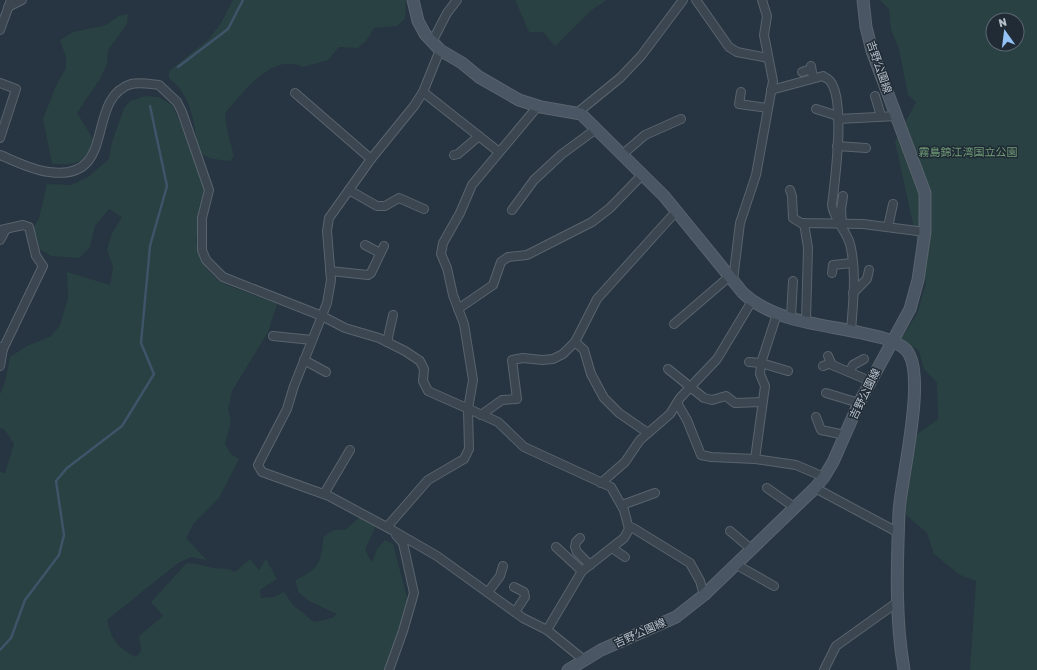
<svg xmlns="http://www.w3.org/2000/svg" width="1037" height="670" font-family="Rubik,'Noto Sans JP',sans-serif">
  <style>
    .green { fill: #294142; fill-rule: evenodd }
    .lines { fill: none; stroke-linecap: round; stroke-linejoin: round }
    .stream { stroke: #3e5469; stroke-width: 2.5 }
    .street-casing { stroke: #59646e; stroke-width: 10 }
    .secondary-casing { stroke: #59646e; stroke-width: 13 }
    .street { stroke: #3b4651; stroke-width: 8 }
    .secondary { stroke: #4a5663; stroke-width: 11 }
    .labels { text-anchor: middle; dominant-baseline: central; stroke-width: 3; stroke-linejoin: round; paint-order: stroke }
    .street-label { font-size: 11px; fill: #b8c1cb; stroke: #202b36 }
    .park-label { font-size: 11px; fill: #709b76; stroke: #202b36 }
  </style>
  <rect width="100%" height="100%" fill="#273441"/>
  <g class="green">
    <path d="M 233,0 L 406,0 L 405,19 L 397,26 L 374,28 L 366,41 L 358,48 L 339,47 L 328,60 L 303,67 C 272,52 244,92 225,113 L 227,130 L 234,156 L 230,161 L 212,159 L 199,153 C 194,125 193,97 169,78 L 169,71 L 209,39 L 221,23 Z"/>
    <polygon points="515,0 607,0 593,9 555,46 543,32 529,32"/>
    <path d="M 880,0 L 1037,0 L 1037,670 L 970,670 L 976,581 L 960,575 L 934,554 L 927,533 L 905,514 L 916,435 L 938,419 L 937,383 L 924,369 L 919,351 L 901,339 L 917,314 L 926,283 L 895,142 L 916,102 L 908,95 L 899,49 L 891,30 L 889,9 ZM 993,20 L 1017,20 L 1017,44 L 993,44 Z"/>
    <path d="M 128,14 L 127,24 L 108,50 L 107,64 L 100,79 L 77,113 L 93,139 C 85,166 78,164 52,164 L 43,119 L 55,88 L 66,68 L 66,57 L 60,40 L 73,32 L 106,25 L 119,16 Z"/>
    <path d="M 145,96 L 159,97 L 172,105 L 180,122 L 202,179 L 205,198 L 196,241 L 206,268 L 220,282 L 277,304 L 268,332 L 232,391 L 228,409 L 231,421 L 225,444 L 231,454 L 239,459 L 219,498 L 194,523 L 186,538 L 207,560 L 191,557 L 178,563 L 107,620 C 112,641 117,647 136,657 L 141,651 L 139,636 L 163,616 L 151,602 L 187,563 C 196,563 204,566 213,568 C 223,570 223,566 235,572 L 250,559 L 259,570 L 266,559 L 277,579 L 260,590 L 261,598 L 274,597 L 284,592 L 293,605 L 314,622 L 332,618 L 337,614 L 309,601 L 299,593 L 295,580 C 318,570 322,562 323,538 C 329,531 336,528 345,530 L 361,516 L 377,523 L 365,550 L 372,563 L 377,549 L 385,540 L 393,544 L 408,601 L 402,617 L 398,641 L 385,670 L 0,670 L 0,472 L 5,473 L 14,444 L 5,430 L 0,428 L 0,394 L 5,382 L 10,357 L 27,346 L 51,336 L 60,325 L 68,298 L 67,272 L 110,285 L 113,267 L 107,249 L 112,233 L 122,217 L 109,209 L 95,226 L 90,247 L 79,258 L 51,256 L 40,249 L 34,227 L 39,218 L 47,184 L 71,185 L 88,177 L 109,159 L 112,142 L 124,108 L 130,101 Z"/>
  </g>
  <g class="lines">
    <g class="stream">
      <polyline points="178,67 228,29 243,0"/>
      <polyline points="0,650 11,638 25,600 59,555 64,535 56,481 67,468 122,426 154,374 141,343 150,246 167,186 150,106"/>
    </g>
    <g class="street-casing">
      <g id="street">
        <polyline points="696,0 729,47 737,52 768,58"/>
        <polyline points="8,7 22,0"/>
        <polyline points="0,30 11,0"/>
        <polyline points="432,42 447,13 457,0"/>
        <polyline points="440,50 423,92 414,106 371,159 329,218 327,231 331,280 327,303 294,386 287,409 258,465 262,472 329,496 392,530 437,556 523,618 547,630 584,660"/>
        <polyline points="811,66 813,78"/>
        <polyline points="802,72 811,69"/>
        <polyline points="0,83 16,89 0,138"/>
        <path d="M 771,90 L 823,76 C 825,78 829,79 830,81 C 846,100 835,180 832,205 C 834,220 846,230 850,244 C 857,272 853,303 851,331"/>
        <polyline points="423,92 499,152"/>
        <polyline points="741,92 739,104 767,108"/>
        <polyline points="295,93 371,159"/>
        <polyline points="875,96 881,116"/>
        <polyline points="816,109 838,116"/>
        <polyline points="577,113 620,78 641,56 683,0"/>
        <polyline points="838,119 897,116"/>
        <polyline points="837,146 866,148"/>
        <polyline points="623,154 645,135 681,119"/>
        <path d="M 0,155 C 15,161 32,170 49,172 C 119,182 84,99 131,84 C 140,82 150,84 159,85 L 177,102 L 182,112 L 209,190 L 202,218 L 202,250 L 206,260 L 223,277 L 322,316 L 345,328 L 379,338 L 405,351 L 420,361 L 424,369 L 423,381 L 428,391 L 498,422 L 524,447 L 611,487 L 624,510 L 629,529 L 624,538 L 582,571 L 547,630"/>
        <polyline points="454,155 458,154 479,136"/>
        <polyline points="349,190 377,206 385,206 399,198 424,209"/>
        <polyline points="790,190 792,196 793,218 801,223 863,224 925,232"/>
        <polyline points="512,210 534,180 562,154 596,129"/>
        <polyline points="804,223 808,248 806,321"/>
        <polyline points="842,223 841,210 843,196"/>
        <polyline points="888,227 893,204"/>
        <polyline points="0,230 23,225 29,227 36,256 43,266 3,349 0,347"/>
        <polyline points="0,240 6,229"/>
        <polyline points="365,245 380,253"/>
        <polyline points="330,271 368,275 371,273 384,246"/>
        <polyline points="832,273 833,265 852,263"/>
        <polyline points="733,280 740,223 756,175 773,81 764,35 767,16 762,0"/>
        <polyline points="853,293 867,279 869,270"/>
        <polyline points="458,309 493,285 501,262 508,257 527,255 592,222 610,208 642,175"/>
        <polyline points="791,317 793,281"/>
        <polyline points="674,324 730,276"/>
        <polyline points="273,336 312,340"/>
        <polyline points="387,342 393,315"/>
        <polyline points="575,342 584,350 591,374 604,398 619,413 648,433"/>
        <polyline points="828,356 832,365 870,381"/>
        <polyline points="304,360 326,372"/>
        <polyline points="749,362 761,363 788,371"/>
        <polyline points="0,366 3,349"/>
        <polyline points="823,366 831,363"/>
        <polyline points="668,369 704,398 712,400 726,396 735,403 762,402"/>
        <polyline points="850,371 853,365 864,359"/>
        <polyline points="826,393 859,403"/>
        <polyline points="677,403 687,420 701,455 711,457 755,459 796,465 824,477"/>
        <polyline points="481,415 502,400 517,399 512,360 523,358 542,360 553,359 563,354 575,342 597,299 671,217 678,212"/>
        <polyline points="816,417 821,430 845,435"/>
        <polyline points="755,459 765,386 760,374 761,363 777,314"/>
        <polyline points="601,483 625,462 640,440 670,414 680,398 717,359 752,301"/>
        <polyline points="767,488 794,507"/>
        <polyline points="815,488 899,533"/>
        <polyline points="324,494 350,450"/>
        <polyline points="622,505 655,493"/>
        <polyline points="387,527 428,480 464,459 469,449 468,409 473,380 464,324 453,295 447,268 441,254 443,243 460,213 472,185 538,106"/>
        <polyline points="629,527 633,528 690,563 700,581 704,595"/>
        <polyline points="730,531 751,549"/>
        <polyline points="580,538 576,542 575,547 577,552 590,565"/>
        <polyline points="556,547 582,571"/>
        <polyline points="612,548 625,557"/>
        <polyline points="735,564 774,586"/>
        <polyline points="514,587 524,592 525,597 515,612"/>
        <polyline points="488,592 500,576 503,566"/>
        <polyline points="389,670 403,631 414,593 403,543 396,535"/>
        <polyline points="824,670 836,646 899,601"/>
      </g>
    </g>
    <g class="secondary-casing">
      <g id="secondary">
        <path d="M 413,0 L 418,21 L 425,34 L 440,50 L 462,63 L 479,77 L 519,100 L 541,107 L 581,114 L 664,196 L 743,293 C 774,322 822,324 862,333 C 876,336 892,339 904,348 C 930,367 900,482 899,513 C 897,565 895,619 904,670"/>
        <polyline points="568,670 601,650 676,617 704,595 815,488 824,477 833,462 859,403 910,309 918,280 925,232 925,193 872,51 866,27 863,0"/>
      </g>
    </g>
    <use href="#street" class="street"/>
    <use href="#secondary" class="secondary"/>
  </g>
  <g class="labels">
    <g class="street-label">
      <text transform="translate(879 67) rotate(71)">吉野公園線</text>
      <text transform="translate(865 394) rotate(-64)">吉野公園線</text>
      <text transform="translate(640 633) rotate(-24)">吉野公園線</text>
    </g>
    <g class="park-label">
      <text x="968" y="152">霧島錦江湾国立公園</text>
    </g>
  </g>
  <g transform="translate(1005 32) rotate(346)"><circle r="19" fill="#202b36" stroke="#5d6772"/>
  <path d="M0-3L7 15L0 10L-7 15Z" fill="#94c2f4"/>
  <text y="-6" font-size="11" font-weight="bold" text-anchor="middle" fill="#b8c1cb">N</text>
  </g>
</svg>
